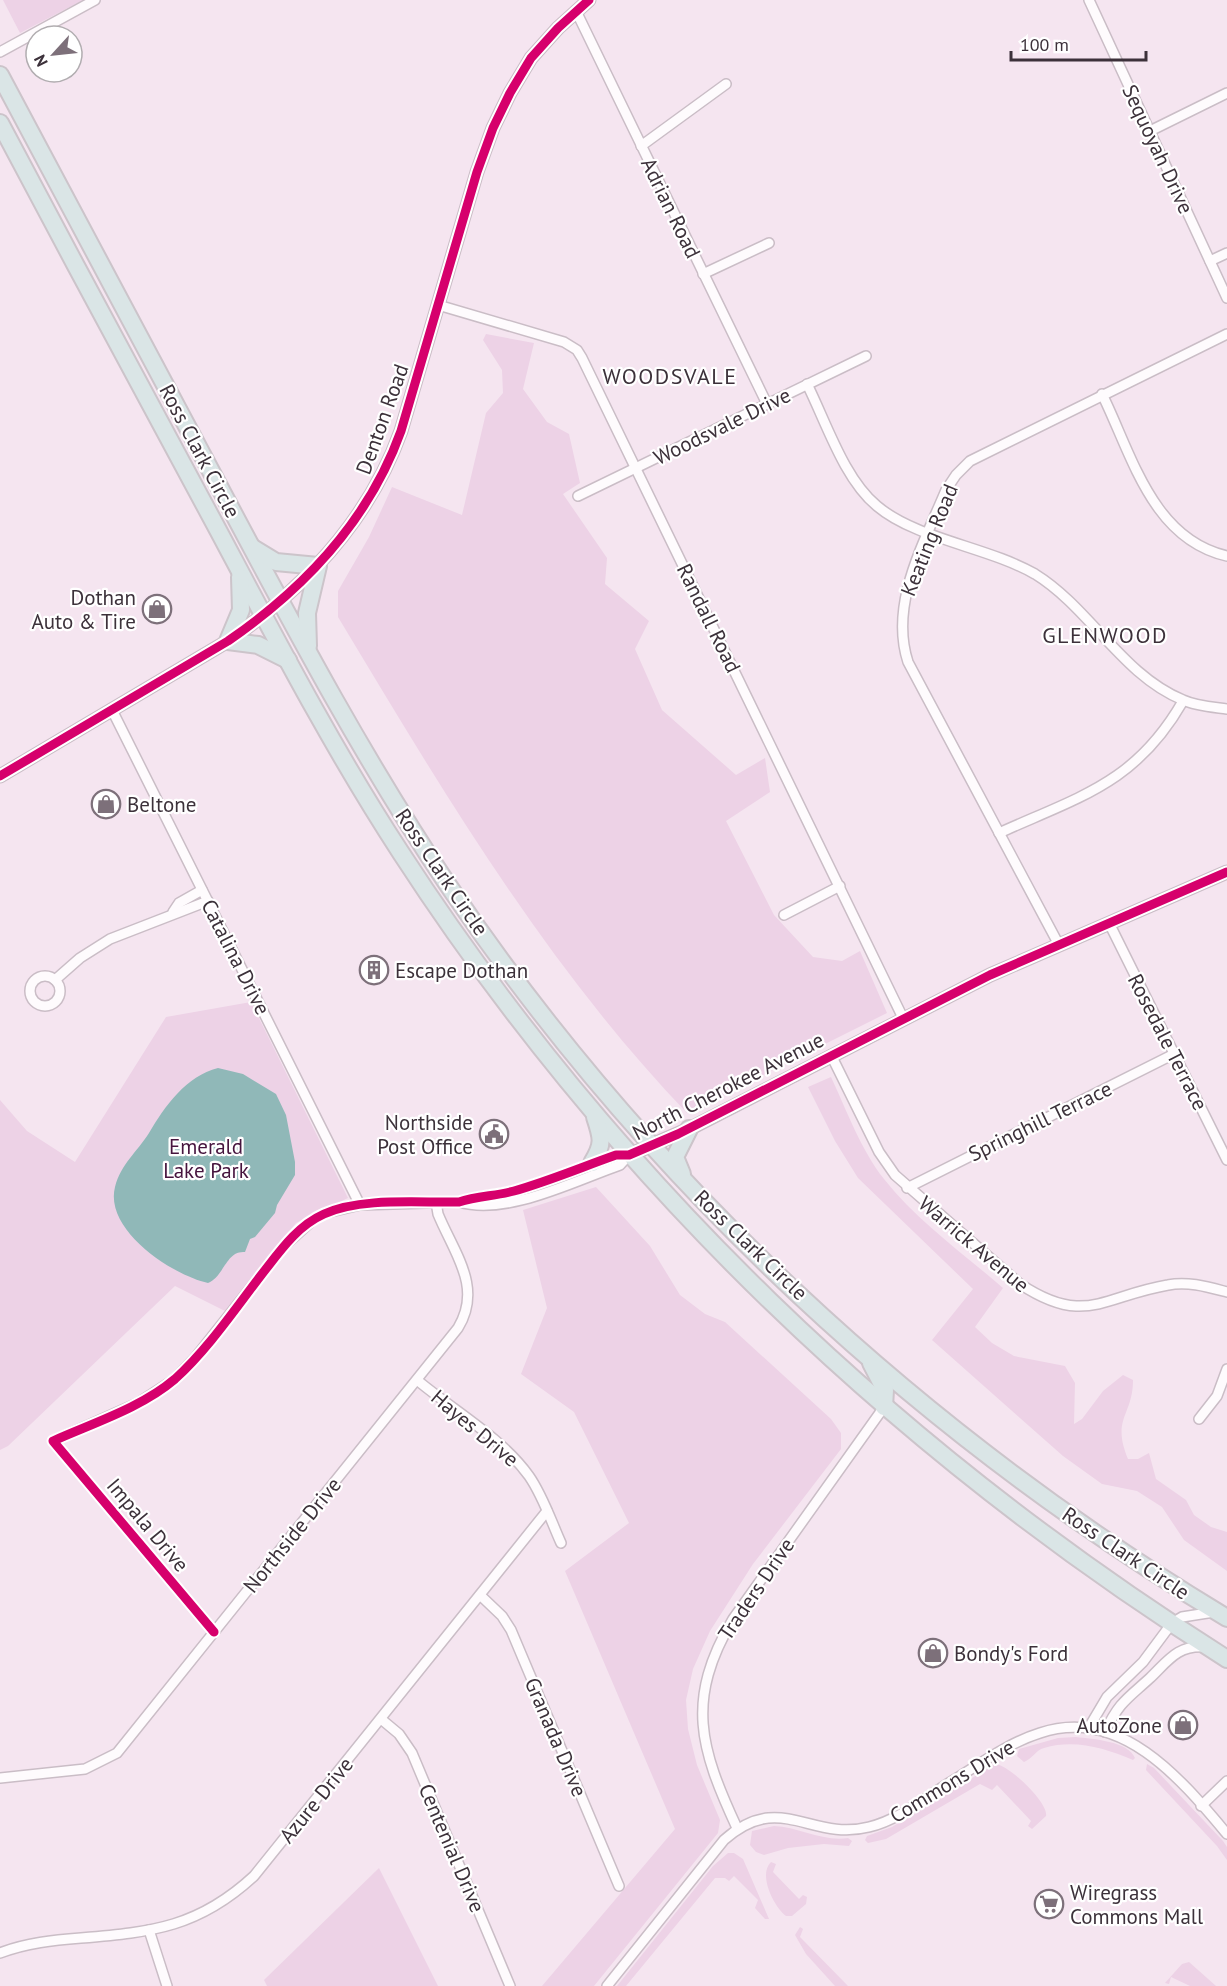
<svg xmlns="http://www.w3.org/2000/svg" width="1227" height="1986" font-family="'PT Sans',sans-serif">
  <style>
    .green { fill: #edd2e6 }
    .water { fill: #90b8b8 }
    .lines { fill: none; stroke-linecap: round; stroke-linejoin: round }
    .street-casing { stroke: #cabdc6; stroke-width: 12 }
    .secondary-casing { stroke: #cabdc6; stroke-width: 15 }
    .highway-casing { stroke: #ccc4ca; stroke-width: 20 }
    .street { stroke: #fefbfd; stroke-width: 9 }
    .secondary { stroke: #fefbfd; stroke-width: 12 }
    .highway { stroke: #dae5e6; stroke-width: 16 }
    .cycleway-casing { stroke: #fff; stroke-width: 13 }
    .cycleway { stroke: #d6006c; stroke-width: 9 }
    .labels { text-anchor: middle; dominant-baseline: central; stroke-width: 4.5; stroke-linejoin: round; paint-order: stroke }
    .street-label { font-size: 21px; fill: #3c313a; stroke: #fff }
    .poi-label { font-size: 21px; fill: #3c313a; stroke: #fff; text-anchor: start }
    .park-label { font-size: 21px; fill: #46143e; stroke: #fff }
    .neighbourhood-label { font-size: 22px; letter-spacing: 1.5px; fill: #3c313a; stroke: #fff }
  </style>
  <rect width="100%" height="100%" fill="#f5e5f0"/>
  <g class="green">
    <polygon points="3,0 83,0 20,33"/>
    <path d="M 486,334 L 534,343 L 523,389 L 547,422 L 569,434 L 580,483 L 563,494 L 607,558 L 605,584 L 649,621 L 635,649 L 662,710 L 736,775 L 765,758 L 770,792 L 726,821 L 774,915 L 813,957 L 842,961 L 860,951 L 887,1013 L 687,1113 C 546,966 442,790 338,617 L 338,591 L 369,537 L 392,487 L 462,515 L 486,413 L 503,393 L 502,370 L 483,340 Z"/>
    <polygon points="251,1002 348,1198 296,1223 225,1311 175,1286 8,1446 0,1450 0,1100 27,1131 75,1162 166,1017"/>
    <path d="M 831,1077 C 847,1111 861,1150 884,1179 C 917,1221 964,1254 1003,1288 L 975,1327 L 992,1343 L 1014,1356 L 1065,1366 L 1075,1383 L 1074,1424 L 1082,1419 L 1103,1391 L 1123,1375 L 1133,1380 C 1133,1416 1111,1418 1128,1459 L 1138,1459 L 1149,1453 L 1156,1479 L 1186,1500 L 1194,1515 L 1211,1527 L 1227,1532 L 1227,1571 L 1184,1540 L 1162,1507 L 1137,1491 L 1102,1484 L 1063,1456 L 932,1340 L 973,1289 L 858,1178 L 835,1141 L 808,1087 Z"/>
    <polygon points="596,1187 650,1246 680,1295 705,1314 725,1322 831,1419 841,1433 841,1449 753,1564 710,1631 693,1669 686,1700 688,1729 697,1765 720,1820 718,1833 594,1986 542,1986 675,1829 565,1571 629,1523 574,1412 521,1374 547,1308 523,1210"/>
    <path d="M 1076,1737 C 1093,1739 1128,1741 1135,1758 L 1133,1760 C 1104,1748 1075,1739 1044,1748 C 1036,1750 1032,1759 1024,1762 L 1017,1756 L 1019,1749 L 1058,1738 Z"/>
    <path d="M 995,1764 C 1008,1764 1049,1803 1046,1816 L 1032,1829 L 1028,1826 L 1031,1821 L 997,1785 L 992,1790 L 980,1784 L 886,1839 L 868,1843 L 865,1840 L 867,1836 L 892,1827 Z"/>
    <polygon points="1147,1764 1154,1768 1223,1841 1227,1847 1227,1860 1217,1846 1146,1770"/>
    <path d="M 774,1826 C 799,1827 823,1842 848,1838 L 852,1841 L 849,1846 L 824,1844 L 788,1848 L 764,1855 L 756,1852 L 750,1845 L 752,1831 Z"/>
    <polygon points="728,1853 734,1853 743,1859 769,1919 765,1919 755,1908 758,1900 734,1876 729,1881 725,1878 715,1878 626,1986 617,1986 713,1866"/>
    <path d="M 771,1862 L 776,1864 L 773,1872 L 799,1899 L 803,1895 L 807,1897 L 806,1904 L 792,1916 L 786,1916 C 773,1906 758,1874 771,1862 Z"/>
    <polygon points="379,1868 438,1986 267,1986 264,1980"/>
    <polygon points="800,1927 803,1929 800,1937 848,1986 835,1986 806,1954 795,1935"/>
    <polygon points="1189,1962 1216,1986 1190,1986 1171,1977 1169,1984 1165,1983 1182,1964"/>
  </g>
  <path class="water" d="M 218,1068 L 243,1074 L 276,1094 L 286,1115 L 295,1162 L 295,1175 L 277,1205 L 275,1213 L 255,1237 L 250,1239 L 245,1252 C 226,1250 224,1277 208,1283 C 172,1275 104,1230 115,1187 C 121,1164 137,1152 149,1133 C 165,1106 186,1076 218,1068 Z"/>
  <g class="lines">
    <g class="street-casing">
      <g id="street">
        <polyline points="1089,0 1227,298"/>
        <polyline points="576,11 767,404"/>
        <polyline points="0,52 95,0"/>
        <polyline points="1150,131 1227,93"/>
        <polyline points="641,146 726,84"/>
        <polyline points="1210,261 1227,253"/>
        <polyline points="703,274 769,243"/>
        <polyline points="438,305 564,342 577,350 582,358 903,1018"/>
        <path d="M 807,384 C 826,422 844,479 877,506 C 916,539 988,547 1035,574 C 1090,608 1122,675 1183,700 C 1196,706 1212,707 1227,709"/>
        <path d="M 1102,394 C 1132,455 1152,539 1227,556"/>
        <polyline points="578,496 866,356"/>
        <polyline points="112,710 360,1205"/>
        <path d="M 999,833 C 1081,796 1136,783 1183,701"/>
        <polyline points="173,912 179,903 202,890"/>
        <polyline points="784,915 840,886"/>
        <polyline points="1109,923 1227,1160"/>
        <path d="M 1059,945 L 908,662 C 889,604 924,543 946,490 L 956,475 L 970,461 L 1227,334"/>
        <circle cx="45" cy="991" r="15"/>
        <polyline points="55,980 80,958 110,939 208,901"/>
        <path d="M 831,1055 L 879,1152 L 895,1175 L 1020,1284 C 1085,1327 1103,1296 1168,1285 C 1188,1281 1208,1287 1227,1292"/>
        <polyline points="907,1188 1174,1054"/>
        <path d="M 459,1202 C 507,1216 574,1181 620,1165 L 629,1155"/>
        <path d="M 417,1380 C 454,1411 501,1437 529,1476 C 543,1496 551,1521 561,1543"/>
        <polyline points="1199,1419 1217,1396 1227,1369"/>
        <polyline points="480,1595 502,1616 511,1630 619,1886"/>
        <path d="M 214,1632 L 53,1441 L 138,1403 L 175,1379 L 195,1358 L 283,1247 L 314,1219 L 326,1213 L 360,1205 L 459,1202 C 477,1196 496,1196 514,1191 C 549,1181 582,1167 616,1155 L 629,1155"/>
        <polyline points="381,1719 399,1734 412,1753 510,1986"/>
        <polyline points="1088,1729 1107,1697 1143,1662 1172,1623 1182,1617 1214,1612"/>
        <path d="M 1105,1732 C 1119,1702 1127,1699 1150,1678 C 1168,1661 1177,1645 1205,1647"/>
        <path d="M 0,1778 L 85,1769 L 117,1753 L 458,1328 C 483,1287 454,1253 438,1214 L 436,1202"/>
        <polyline points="1201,1806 1227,1781"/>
        <path d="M 737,1828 C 700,1748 685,1700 733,1619 L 884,1407"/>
        <polyline points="149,1930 167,1986"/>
        <path d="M 0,1953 C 26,1943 54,1940 81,1938 C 153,1932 199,1927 254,1876 L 547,1511"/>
        <path d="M 607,1986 L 724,1840 C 780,1790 810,1842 869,1827 C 899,1820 926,1797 952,1781 C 980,1764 1008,1743 1040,1733 C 1121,1706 1181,1779 1227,1834"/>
      </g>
    </g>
    <g class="secondary-casing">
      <g id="secondary">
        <path d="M 0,776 L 228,641 C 305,588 369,520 401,431 L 477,172 L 493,128 L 510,93 L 531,58 L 558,28 L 589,0"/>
        <polyline points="629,1155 689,1129 990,975 1227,872"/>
      </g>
    </g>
    <g class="highway-casing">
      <g id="highway">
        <path d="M 0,75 C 71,208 142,341 213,475 C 287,614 360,754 448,885 C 648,1182 921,1434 1227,1618"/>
        <path d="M 0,123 C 72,259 145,395 218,530 C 276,639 333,749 401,853 C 614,1181 896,1450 1227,1659"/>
        <polyline points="253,548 276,562 318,566 307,613 308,646"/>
        <polyline points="240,577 241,610 228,641 258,645 288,660"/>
        <path d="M 592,1163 C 604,1144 602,1138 595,1117"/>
        <polyline points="682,1174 675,1157 689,1129"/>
        <polyline points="871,1363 885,1390 884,1407"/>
      </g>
    </g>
    <use href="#street" class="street"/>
    <use href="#secondary" class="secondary"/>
    <use href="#highway" class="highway"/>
    <g class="cycleway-casing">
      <g id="cycleway">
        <path d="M 0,776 L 228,641 C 305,588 369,520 401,431 L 477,172 L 493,128 L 510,93 L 531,58 L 558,28 L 589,0"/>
        <path d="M 214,1632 L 53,1441 C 93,1423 141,1408 175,1379 C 208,1349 235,1309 262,1274 C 280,1251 297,1226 324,1214 C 361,1197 419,1203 459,1202 C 477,1196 496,1196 514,1191 C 549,1181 582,1167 616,1155 L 629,1155 L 678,1134 L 990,975 L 1227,872"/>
      </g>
    </g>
    <use href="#cycleway" class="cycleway"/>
  </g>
  <defs>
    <g id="shop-ring" transform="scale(1.5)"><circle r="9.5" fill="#fff" stroke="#7d707a" stroke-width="1.5"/><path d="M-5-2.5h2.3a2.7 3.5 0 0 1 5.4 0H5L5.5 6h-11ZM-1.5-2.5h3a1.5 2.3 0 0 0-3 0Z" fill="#7d707a"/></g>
    <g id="building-ring" transform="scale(1.5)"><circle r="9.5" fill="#fff" stroke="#7d707a" stroke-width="1.5"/><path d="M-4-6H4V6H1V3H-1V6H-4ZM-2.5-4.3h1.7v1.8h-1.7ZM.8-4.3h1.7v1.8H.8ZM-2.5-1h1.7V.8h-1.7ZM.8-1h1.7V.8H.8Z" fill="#7d707a"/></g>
    <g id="civic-ring" transform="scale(1.5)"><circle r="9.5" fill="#fff" stroke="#7d707a" stroke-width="1.5"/><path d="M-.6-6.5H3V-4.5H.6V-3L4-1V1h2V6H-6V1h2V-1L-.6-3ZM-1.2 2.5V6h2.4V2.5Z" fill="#7d707a"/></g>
    <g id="supermarket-ring" transform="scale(1.5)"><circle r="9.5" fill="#fff" stroke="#7d707a" stroke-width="1.5"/><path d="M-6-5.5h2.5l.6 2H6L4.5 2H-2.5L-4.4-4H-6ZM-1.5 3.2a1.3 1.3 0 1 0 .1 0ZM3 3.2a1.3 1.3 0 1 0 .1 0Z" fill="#7d707a"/></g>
  </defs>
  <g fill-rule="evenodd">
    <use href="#shop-ring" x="157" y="609"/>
    <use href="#shop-ring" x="106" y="804"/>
    <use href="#building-ring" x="374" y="970"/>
    <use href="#civic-ring" x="494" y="1134"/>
    <use href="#shop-ring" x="933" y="1653"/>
    <use href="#shop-ring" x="1183" y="1725"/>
    <use href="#supermarket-ring" x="1049" y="1904"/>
  </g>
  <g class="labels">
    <g class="street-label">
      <text transform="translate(1158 149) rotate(65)">Sequoyah Drive</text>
      <text transform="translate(671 208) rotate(64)">Adrian Road</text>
      <text transform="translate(382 419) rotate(-70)">Denton Road</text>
      <text transform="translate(722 426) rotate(-26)">Woodsvale Drive</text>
      <text transform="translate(200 451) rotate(62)">Ross Clark Circle</text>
      <text transform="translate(929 540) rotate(-68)">Keating Road</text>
      <text transform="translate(709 618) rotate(64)">Randall Road</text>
      <text transform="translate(442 872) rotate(56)">Ross Clark Circle</text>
      <text transform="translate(236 957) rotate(63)">Catalina Drive</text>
      <text transform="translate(1168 1042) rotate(63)">Rosedale Terrace</text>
      <text transform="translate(728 1086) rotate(-27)">North Cherokee Avenue</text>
      <text transform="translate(1040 1121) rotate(-26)">Springhill Terrace</text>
      <text transform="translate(974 1244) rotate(40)">Warrick Avenue</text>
      <text transform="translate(751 1245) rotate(44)">Ross Clark Circle</text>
      <text transform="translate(475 1428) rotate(40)">Hayes Drive</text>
      <text transform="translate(148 1525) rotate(50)">Impala Drive</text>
      <text transform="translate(292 1535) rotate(-51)">Northside Drive</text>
      <text transform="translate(1126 1553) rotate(34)">Ross Clark Circle</text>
      <text transform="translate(756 1589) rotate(-56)">Traders Drive</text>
      <text transform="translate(556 1737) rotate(67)">Granada Drive</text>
      <text transform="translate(952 1781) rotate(-31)">Commons Drive</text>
      <text transform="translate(316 1800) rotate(-51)">Azure Drive</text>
      <text transform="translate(452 1848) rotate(67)">Centenial Drive</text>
    </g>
    <g class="poi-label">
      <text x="136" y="597" text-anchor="end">Dothan<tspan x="136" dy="24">Auto &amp; Tire</tspan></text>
      <text x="127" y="804">Beltone</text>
      <text x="395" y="970">Escape Dothan</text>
      <text x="473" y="1122" text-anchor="end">Northside<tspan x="473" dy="24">Post Office</tspan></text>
      <text x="954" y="1653">Bondy's Ford</text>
      <text x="1162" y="1725" text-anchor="end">AutoZone</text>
      <text x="1070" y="1892">Wiregrass<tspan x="1070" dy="24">Commons Mall</tspan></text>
    </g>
    <g class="park-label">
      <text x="206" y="1146">Emerald<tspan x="206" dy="24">Lake Park</tspan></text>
    </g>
    <g class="neighbourhood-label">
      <text x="670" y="376">WOODSVALE</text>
      <text x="1105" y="635">GLENWOOD</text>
    </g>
  </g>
  <g transform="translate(54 54) rotate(243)"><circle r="28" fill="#ffffff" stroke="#b1adb0" stroke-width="1.5"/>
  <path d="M0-4.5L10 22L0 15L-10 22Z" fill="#7d707a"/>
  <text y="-9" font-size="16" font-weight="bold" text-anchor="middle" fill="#3c313a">N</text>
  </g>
  <path d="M1011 51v9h135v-9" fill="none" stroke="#3c313a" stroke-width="3"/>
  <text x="1020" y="51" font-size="18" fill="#3c313a" stroke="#ffffff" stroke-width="4.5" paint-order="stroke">100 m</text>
</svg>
